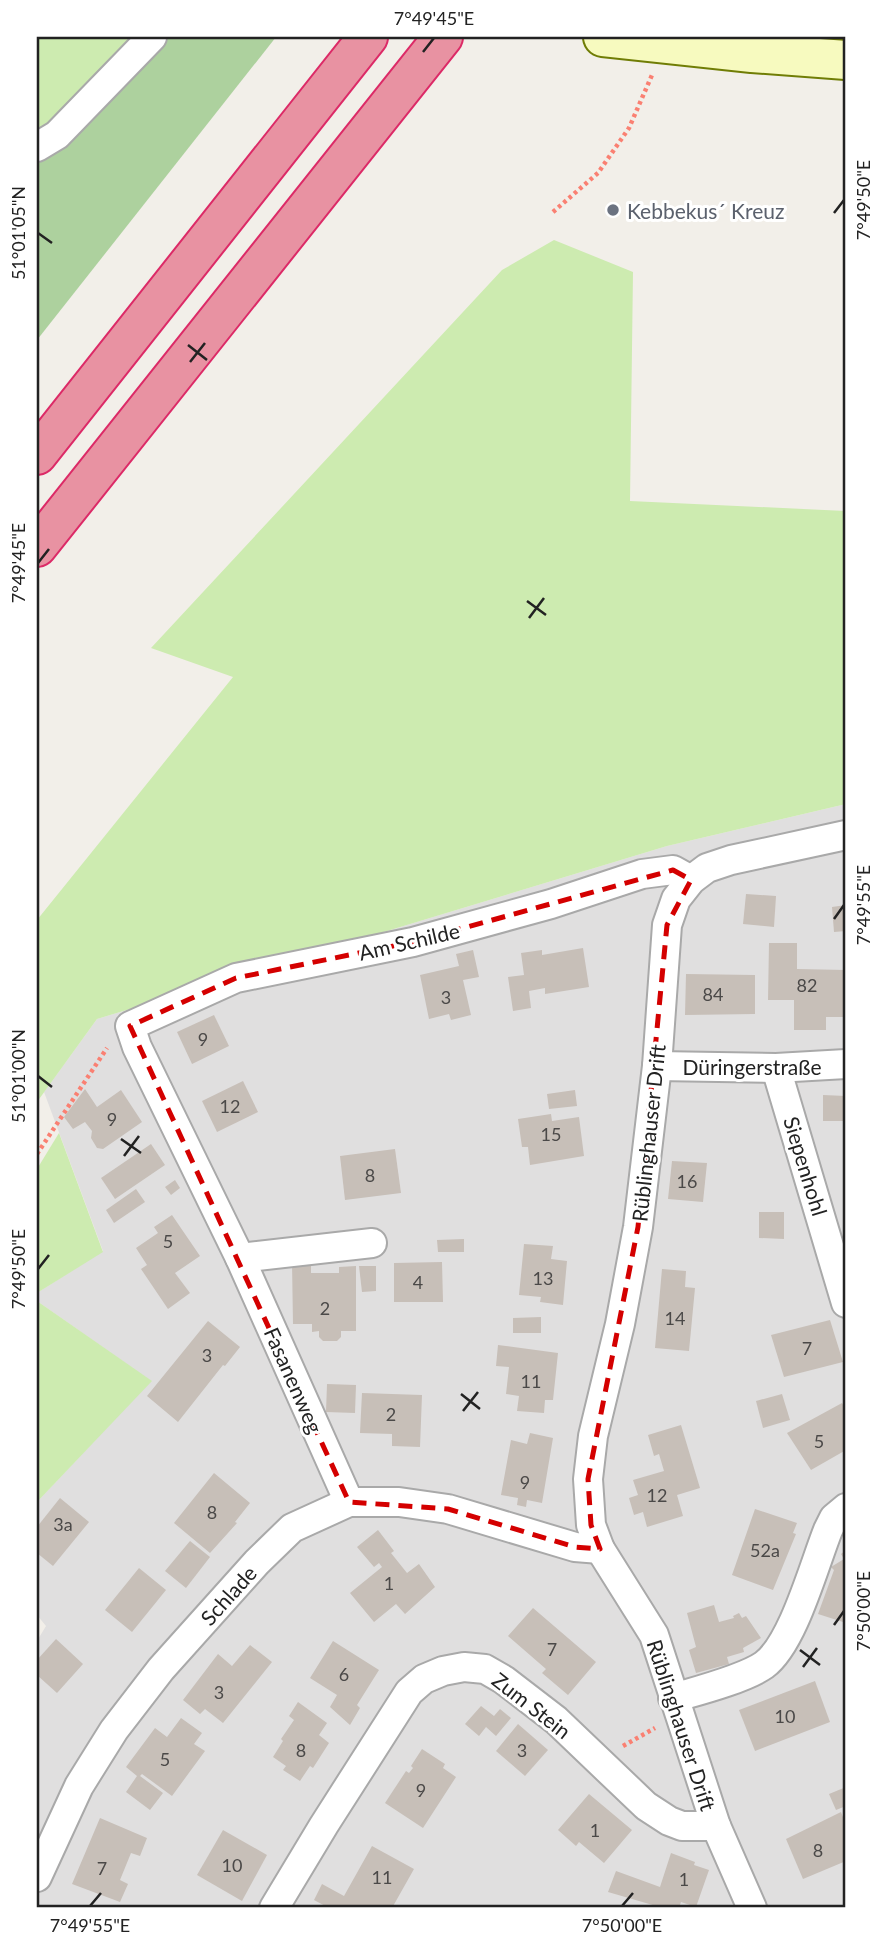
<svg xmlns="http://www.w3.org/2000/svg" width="883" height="1945" font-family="Lato,sans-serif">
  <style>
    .residential { fill: #e0dfdf }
    .grass { fill: #cdebb0 }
    .forest { fill: #add19e }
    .building { fill: #c7bfb8 }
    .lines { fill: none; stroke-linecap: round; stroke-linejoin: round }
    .street-casing { stroke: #a9a9a9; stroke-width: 32 }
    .secondary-casing { stroke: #707d05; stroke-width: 42 }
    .highway-casing { stroke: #dc2a67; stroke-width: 42 }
    .path { stroke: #fa8072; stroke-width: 4.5; stroke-dasharray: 3.5 3.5; stroke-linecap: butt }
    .street { stroke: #fff; stroke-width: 28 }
    .secondary { stroke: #f7fabf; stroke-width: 38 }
    .highway { stroke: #e892a2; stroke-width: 38 }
    .marked { fill: none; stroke: #d40000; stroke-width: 5; stroke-dasharray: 14 9; stroke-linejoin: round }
    .ticks { fill: none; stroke: #222; stroke-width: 2.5 }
    .worship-dot { fill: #6b7280; stroke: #fff; stroke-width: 2.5 }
    .labels { text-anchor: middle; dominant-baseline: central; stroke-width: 6; stroke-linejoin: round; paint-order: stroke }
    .number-label { font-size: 18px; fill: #4b4948 }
    .worship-label { font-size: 21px; fill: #5b616d; stroke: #fff; text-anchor: start }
    .street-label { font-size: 21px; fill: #222; stroke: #fff }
    .neatline { fill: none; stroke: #222; stroke-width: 2.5 }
    .ticks-label { font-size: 18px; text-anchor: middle; fill: #222 }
  </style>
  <rect width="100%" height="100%" fill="#f2efe9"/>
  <polygon class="residential" points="846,804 846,1908 37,1908 37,1641 46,1626 37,1615 37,1502 151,1381 37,1301 37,1293 103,1251 44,1092 97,1019 667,846"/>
  <g class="grass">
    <polygon points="37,37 141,37 37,138"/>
    <polygon points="554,240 633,272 630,501 846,511 846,804 667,846 97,1019 37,1102 37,920 233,677 151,648 502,270"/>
    <polygon points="59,1133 103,1252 37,1293 37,1169"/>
    <polygon points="37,1301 152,1381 37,1502"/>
  </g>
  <polygon class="forest" points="163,37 276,37 37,340 37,154"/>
  <g class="building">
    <polygon points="746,894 776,896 774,927 743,924"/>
    <polygon points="846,905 846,931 834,932 832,907"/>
    <polygon points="769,943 797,943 797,969 846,970 846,1017 826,1017 826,1030 794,1030 794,1000 768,1000"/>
    <polygon points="583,948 589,987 545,994 545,988 529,991 531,1008 513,1011 508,977 524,975 521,953 542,950 542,955"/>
    <polygon points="473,950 479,977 463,980 471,1015 451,1020 449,1014 429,1019 420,975 459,966 456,954"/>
    <polygon points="686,974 755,975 755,1014 685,1015"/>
    <polygon points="214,1015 229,1046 192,1064 177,1032"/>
    <polygon points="243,1081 258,1112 217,1132 202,1101"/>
    <polygon points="85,1089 97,1107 121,1090 142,1122 103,1149 97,1148 91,1138 92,1131 85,1122 73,1129 64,1117"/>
    <polygon points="575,1090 577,1106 549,1109 547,1094"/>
    <polygon points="823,1095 846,1096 846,1121 823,1121"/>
    <polygon points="551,1114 552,1121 579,1117 584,1156 530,1165 528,1147 522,1147 518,1119"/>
    <polygon points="151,1144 165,1165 115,1199 101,1178"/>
    <polygon points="395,1149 401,1193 345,1200 340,1156"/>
    <polygon points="672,1161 707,1163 703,1202 668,1199"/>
    <polygon points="175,1180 180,1188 171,1195 165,1187"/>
    <polygon points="136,1189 145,1202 114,1223 106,1210"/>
    <polygon points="759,1212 784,1212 784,1239 759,1238"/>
    <polygon points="172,1215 200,1256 175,1273 190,1293 168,1309 141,1269 147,1265 136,1248 158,1233 154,1227"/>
    <polygon points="464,1239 464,1252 438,1252 437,1240"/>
    <polygon points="524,1244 553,1246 551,1259 567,1261 563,1305 540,1302 541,1297 519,1295"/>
    <polygon points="292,1262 311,1262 311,1273 339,1273 339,1267 356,1266 356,1331 341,1331 341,1337 337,1341 323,1341 319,1337 319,1331 312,1332 312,1324 293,1324"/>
    <polygon points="442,1262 443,1302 394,1302 394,1263"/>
    <polygon points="359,1266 376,1266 376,1291 362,1292"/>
    <polygon points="662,1269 686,1271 685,1287 695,1288 689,1351 655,1348"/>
    <polygon points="541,1317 541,1333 513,1333 513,1318"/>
    <polygon points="830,1320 843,1362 784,1377 771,1335"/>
    <polygon points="208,1321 240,1347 225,1366 223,1365 178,1422 147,1396"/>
    <polygon points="498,1345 558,1353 553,1400 545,1400 544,1413 517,1411 519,1396 506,1394 509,1367 496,1366"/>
    <polygon points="327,1384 356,1385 355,1413 326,1412"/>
    <polygon points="362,1393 422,1395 420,1447 392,1446 392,1434 360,1433"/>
    <polygon points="782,1394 790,1420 763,1428 756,1401"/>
    <polygon points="842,1403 846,1410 846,1450 811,1470 787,1433"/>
    <polygon points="681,1425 700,1488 677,1495 683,1516 647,1527 643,1512 634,1515 629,1498 638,1495 633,1480 664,1471 659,1454 654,1456 648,1435"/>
    <polygon points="530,1433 553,1438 542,1503 527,1500 526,1507 517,1505 518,1498 501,1495 511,1440 527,1444"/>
    <polygon points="214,1473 250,1503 235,1522 237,1523 210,1553 174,1523"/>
    <polygon points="60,1498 89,1522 53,1566 37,1553 37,1527"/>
    <polygon points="755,1509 797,1523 793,1533 796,1534 773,1590 732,1575"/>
    <polygon points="378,1530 394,1551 391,1553 407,1573 419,1564 435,1587 405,1614 396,1604 374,1622 350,1593 382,1567 379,1563 374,1567 357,1547"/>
    <polygon points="190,1541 210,1557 186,1588 165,1571"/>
    <polygon points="846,1550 846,1613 843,1622 818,1614 834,1570 831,1567 844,1559 841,1554"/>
    <polygon points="139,1568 166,1590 132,1632 105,1610"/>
    <polygon points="714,1605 719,1622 734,1618 733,1616 739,1613 742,1618 746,1616 761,1638 743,1648 744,1652 727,1657 729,1664 696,1673 689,1650 696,1647 687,1613"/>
    <polygon points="533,1608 596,1662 568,1695 542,1673 546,1669 508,1636"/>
    <polygon points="56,1639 83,1664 57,1693 37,1675 37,1660"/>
    <polygon points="333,1641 379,1670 357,1705 360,1708 350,1725 330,1707 337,1695 310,1678"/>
    <polygon points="250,1645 272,1662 223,1723 205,1709 200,1714 183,1700 218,1654 232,1666"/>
    <polygon points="815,1681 830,1722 755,1751 739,1710"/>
    <polygon points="298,1702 327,1723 319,1735 329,1743 313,1768 310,1766 300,1781 283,1770 286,1766 273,1757 283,1741 281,1739 294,1720 289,1716"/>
    <polygon points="481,1706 494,1716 500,1709 511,1718 496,1736 486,1727 479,1736 465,1724"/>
    <polygon points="181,1718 202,1733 194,1744 205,1751 172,1796 142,1774 140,1776 163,1793 150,1810 126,1792 137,1776 126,1767 155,1728 167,1737"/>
    <polygon points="518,1724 548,1750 525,1776 496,1751"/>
    <polygon points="422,1749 445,1764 443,1768 456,1777 423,1828 385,1803 406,1771 409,1773 413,1768 411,1766"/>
    <polygon points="846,1787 846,1806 836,1810 829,1794"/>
    <polygon points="589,1794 632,1830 604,1863 579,1842 576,1846 558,1830"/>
    <polygon points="841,1812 846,1825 846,1861 803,1879 786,1839"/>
    <polygon points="100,1818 147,1838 140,1856 131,1853 120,1880 128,1884 120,1902 72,1884"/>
    <polygon points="223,1830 267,1855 242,1901 197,1875"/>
    <polygon points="372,1846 414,1869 392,1908 329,1908 314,1900 322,1884 344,1896"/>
    <polygon points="671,1853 695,1862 694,1865 709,1870 696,1907 681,1902 679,1908 663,1908 608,1892 616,1871 660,1887"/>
  </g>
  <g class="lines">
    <g class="street-casing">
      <g id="street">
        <polyline points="37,147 57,135 152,37"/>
        <polyline points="657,1066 776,1068 846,1064"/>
        <polyline points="776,1068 846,1303"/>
        <polyline points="240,1258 372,1243"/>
        <polyline points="349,1502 240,1258 137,1047 130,1026 236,978 413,942 551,904 642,874 673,870 691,880"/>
        <path d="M 673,1698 C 697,1691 744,1679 764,1665 C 793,1644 814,1565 828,1530 L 834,1518 L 846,1508"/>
        <polyline points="37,1877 79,1786 114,1730 161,1669 257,1562 292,1528 349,1502 399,1502 448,1509 575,1547 600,1549"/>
        <polyline points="274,1908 324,1825 409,1692 424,1679 443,1671 464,1667 485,1669 504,1680 556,1720 646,1806 669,1821 682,1826 716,1826"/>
        <polyline points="752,1908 716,1826 654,1635 600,1549 591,1525 588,1479 593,1436 620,1324 638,1227 657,1066 667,925 676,899 691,880 707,868 731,860 846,835"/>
      </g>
    </g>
    <g class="secondary-casing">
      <polyline id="secondary" points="603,37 752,53 846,60"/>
    </g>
    <g class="highway-casing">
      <g id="highway">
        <polyline points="37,455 368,37"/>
        <polyline points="37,547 443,37"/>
      </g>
    </g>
    <g class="path">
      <polyline points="553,212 598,173 629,128 652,75"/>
      <polyline points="37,1154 107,1048"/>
      <polyline points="623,1746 655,1728"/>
    </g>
    <use href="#street" class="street"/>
    <use href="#secondary" class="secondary"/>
    <use href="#highway" class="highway"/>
  </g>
  <path class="marked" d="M 673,870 L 691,880 L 667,925 L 638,1227 L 588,1479 L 591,1525 L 600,1549 L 575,1547 L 448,1509 L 349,1502 L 130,1026 L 236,978 L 413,942 Z"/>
  <path class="ticks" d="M 423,52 L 434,38M 834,213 L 844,200M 38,233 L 52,243M 188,345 L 207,360M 190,362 L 205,343M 38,563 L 49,549M 527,601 L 546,615M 529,618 L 544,598M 834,919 L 844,905M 38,1076 L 52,1087M 121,1139 L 141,1153M 124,1156 L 139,1136M 38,1269 L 49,1255M 461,1394 L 480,1409M 463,1411 L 478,1392M 834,1625 L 844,1611M 800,1650 L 820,1665M 803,1667 L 817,1648M 90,1906 L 101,1893M 622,1906 L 633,1893"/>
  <circle class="worship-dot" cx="613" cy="210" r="7"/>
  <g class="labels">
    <g class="number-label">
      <text x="807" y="985">82</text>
      <text x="713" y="994">84</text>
      <text x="446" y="997">3</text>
      <text x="203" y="1039">9</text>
      <text x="230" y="1106">12</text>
      <text x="112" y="1119">9</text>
      <text x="551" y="1134">15</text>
      <text x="370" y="1175">8</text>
      <text x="687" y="1181">16</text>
      <text x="168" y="1241">5</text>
      <text x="543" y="1278">13</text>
      <text x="418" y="1282">4</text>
      <text x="325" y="1308">2</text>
      <text x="675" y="1318">14</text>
      <text x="807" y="1348">7</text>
      <text x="207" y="1355">3</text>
      <text x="531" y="1381">11</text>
      <text x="391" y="1414">2</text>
      <text x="819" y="1441">5</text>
      <text x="525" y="1482">9</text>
      <text x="657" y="1495">12</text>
      <text x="212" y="1512">8</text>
      <text x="63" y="1524">3a</text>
      <text x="765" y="1550">52a</text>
      <text x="389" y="1583">1</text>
      <text x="552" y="1649">7</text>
      <text x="344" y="1674">6</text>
      <text x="219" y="1692">3</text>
      <text x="785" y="1716">10</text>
      <text x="301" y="1750">8</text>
      <text x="522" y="1750">3</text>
      <text x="165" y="1759">5</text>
      <text x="421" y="1790">9</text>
      <text x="595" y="1830">1</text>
      <text x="818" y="1850">8</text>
      <text x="232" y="1865">10</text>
      <text x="102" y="1868">7</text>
      <text x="382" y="1877">11</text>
      <text x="684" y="1879">1</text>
    </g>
    <g class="worship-label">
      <text x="627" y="210">Kebbekus´ Kreuz</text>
    </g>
    <g class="street-label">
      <text transform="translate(409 941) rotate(-13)">Am Schilde</text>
      <text x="752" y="1066">Düringerstraße</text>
      <text transform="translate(648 1133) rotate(-84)">Rüblinghauser Drift</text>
      <text transform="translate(806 1166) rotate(73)">Siepenhohl</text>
      <text transform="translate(294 1380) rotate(66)">Fasanenweg</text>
      <text transform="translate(228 1595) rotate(-48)">Schlade</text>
      <text transform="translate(532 1705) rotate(38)">Zum Stein</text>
      <text transform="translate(682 1725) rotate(72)">Rüblinghauser Drift</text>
    </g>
  </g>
  <rect width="883" height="1945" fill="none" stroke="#ffffff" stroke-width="77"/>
  <rect x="38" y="38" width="806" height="1868" class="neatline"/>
  <g class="ticks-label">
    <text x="434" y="25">7°49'45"E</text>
    <text transform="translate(864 200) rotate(-90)" y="6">7°49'50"E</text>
    <text transform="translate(19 233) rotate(-90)" y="6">51°01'05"N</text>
    <text transform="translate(19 563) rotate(-90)" y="6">7°49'45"E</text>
    <text transform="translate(864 905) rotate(-90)" y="6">7°49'55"E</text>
    <text transform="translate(19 1076) rotate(-90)" y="6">51°01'00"N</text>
    <text transform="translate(19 1269) rotate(-90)" y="6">7°49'50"E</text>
    <text transform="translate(864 1611) rotate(-90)" y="6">7°50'00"E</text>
    <text x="90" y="1932">7°49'55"E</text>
    <text x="622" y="1932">7°50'00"E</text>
  </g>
</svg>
